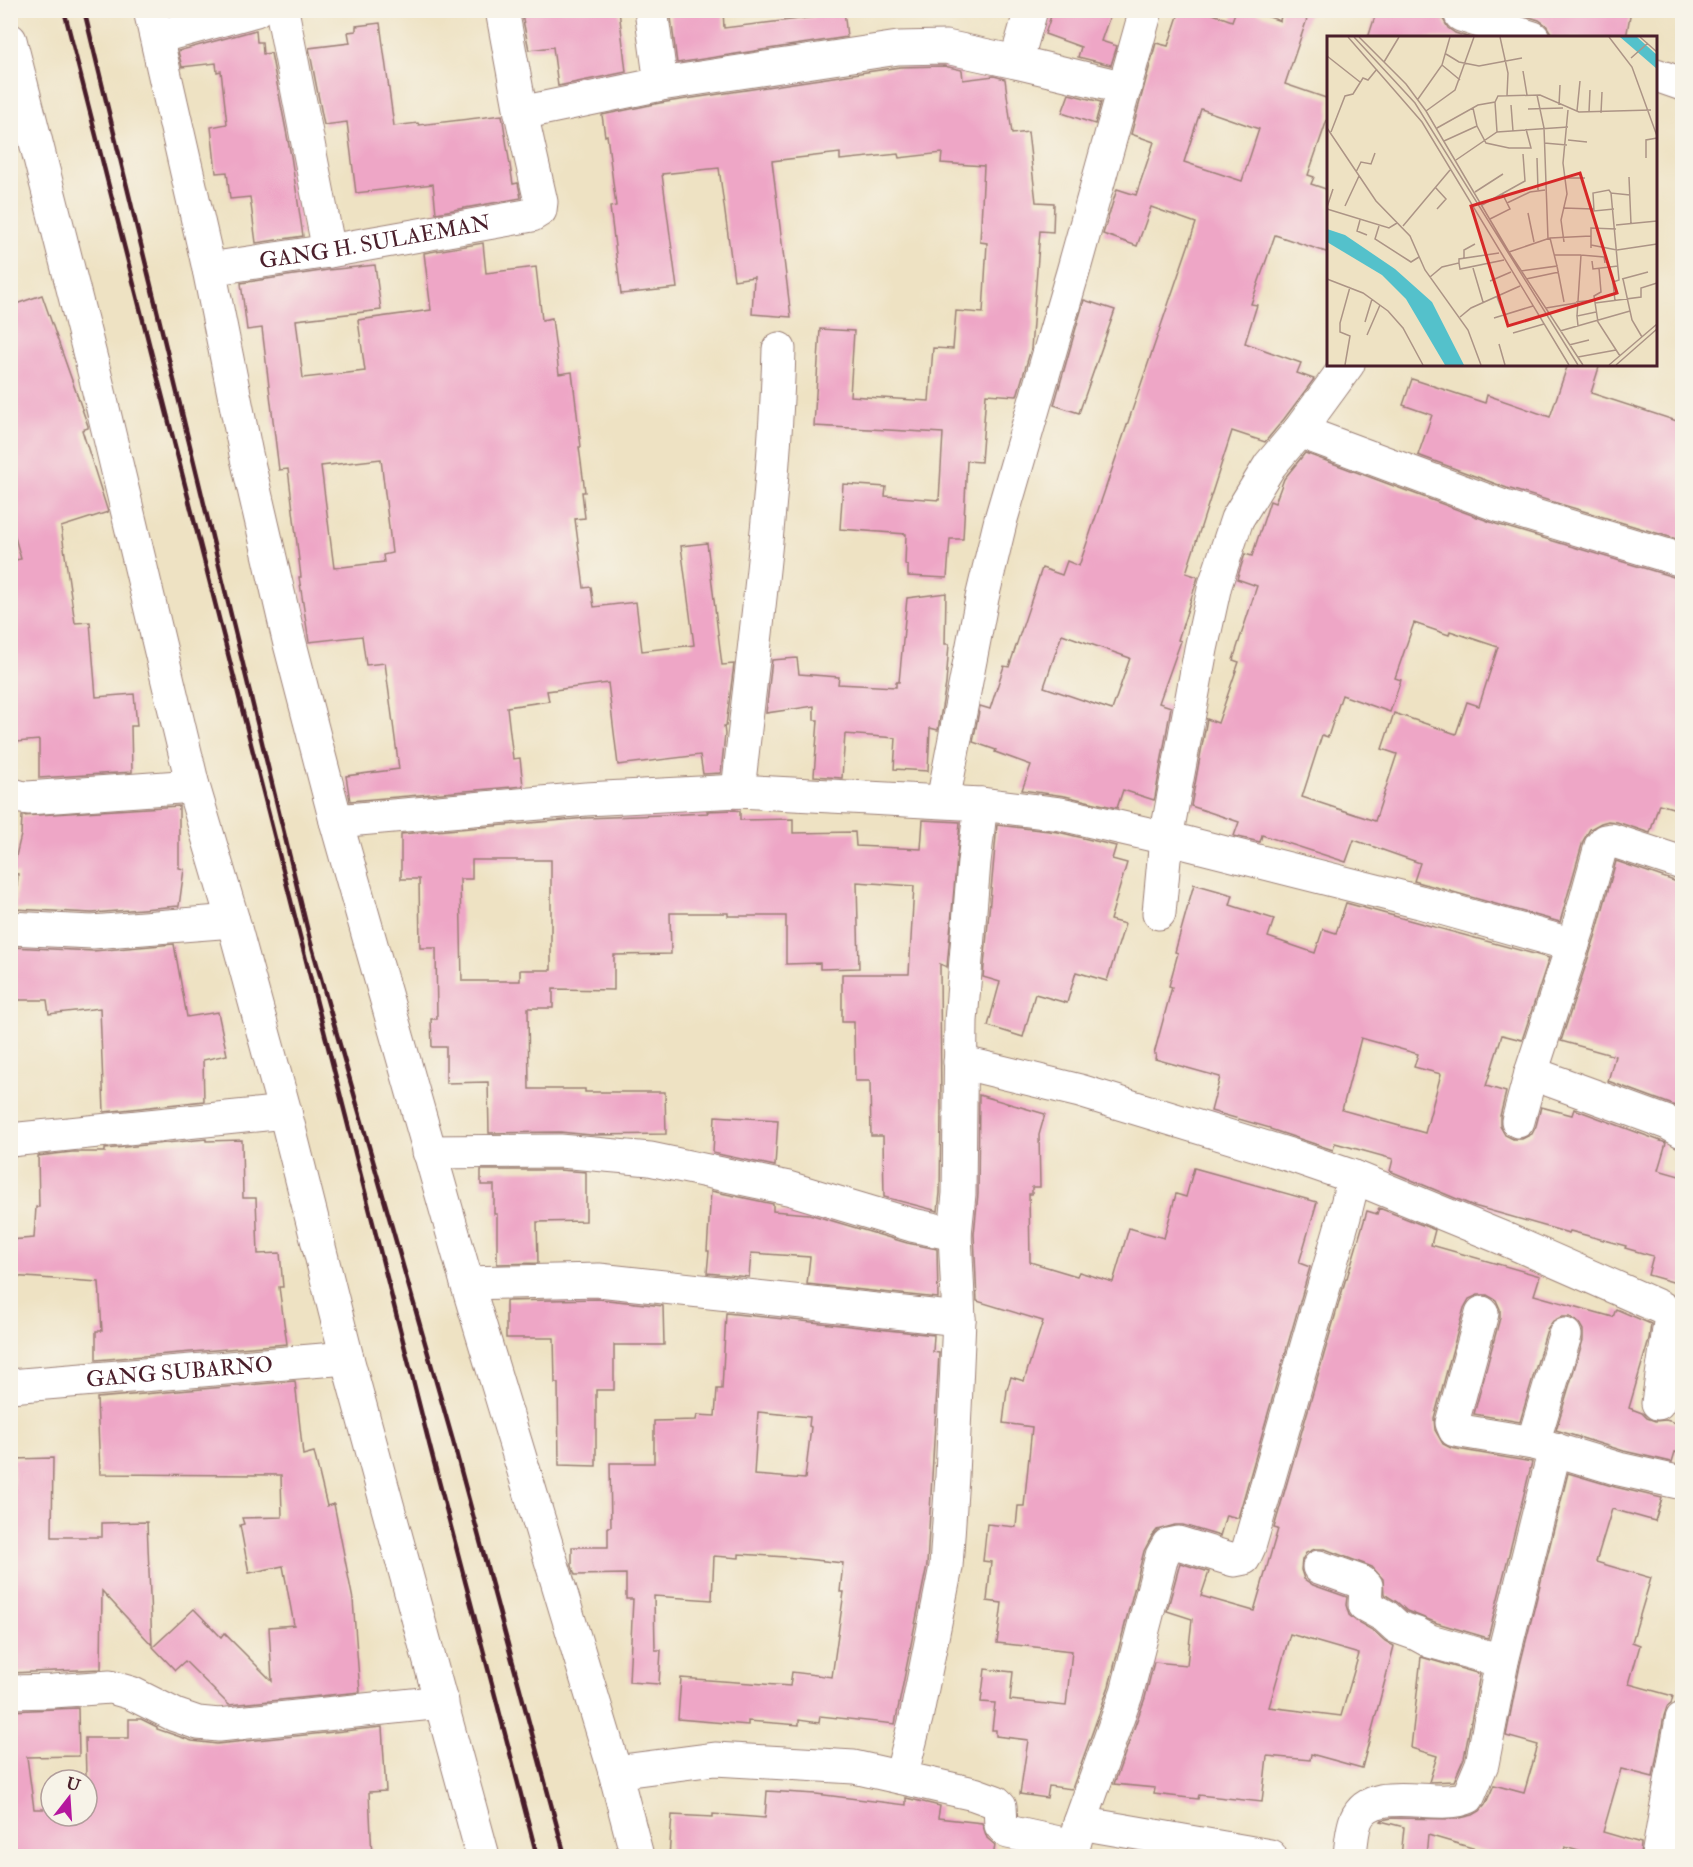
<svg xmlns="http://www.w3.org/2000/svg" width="1693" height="1867" font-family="'IM FELL Double Pica',serif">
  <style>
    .building { fill: #eea6c6; fill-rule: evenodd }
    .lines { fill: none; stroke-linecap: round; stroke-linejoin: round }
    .minor-casing { stroke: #9c8077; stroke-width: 35 }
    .secondary-casing { stroke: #9c8077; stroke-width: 35 }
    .minor { stroke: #fff; stroke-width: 33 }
    .secondary { stroke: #fff; stroke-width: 33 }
    .rail { stroke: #4a1f2b; stroke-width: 4.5 }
    .labels { text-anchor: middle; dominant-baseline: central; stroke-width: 4.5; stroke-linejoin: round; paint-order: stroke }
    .street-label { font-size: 22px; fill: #4a1f2b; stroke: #f7f3e8 }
    .inset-road { fill: none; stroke: #ac9486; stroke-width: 1.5 }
    .view { fill: #d62828; fill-opacity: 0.15; stroke: #d62828; stroke-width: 3 }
    .inset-edge { fill: none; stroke: #4a1f2b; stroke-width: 3 }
  </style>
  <rect width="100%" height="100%" fill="#f7f3e8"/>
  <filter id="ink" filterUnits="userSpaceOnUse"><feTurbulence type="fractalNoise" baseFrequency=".0167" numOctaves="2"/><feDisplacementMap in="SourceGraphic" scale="12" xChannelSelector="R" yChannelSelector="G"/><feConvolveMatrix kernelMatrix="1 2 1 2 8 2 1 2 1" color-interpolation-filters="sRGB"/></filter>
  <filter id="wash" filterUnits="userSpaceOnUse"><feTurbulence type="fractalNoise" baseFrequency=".008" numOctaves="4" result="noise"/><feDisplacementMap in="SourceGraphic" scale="24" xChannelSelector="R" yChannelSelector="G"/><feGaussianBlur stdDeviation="1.35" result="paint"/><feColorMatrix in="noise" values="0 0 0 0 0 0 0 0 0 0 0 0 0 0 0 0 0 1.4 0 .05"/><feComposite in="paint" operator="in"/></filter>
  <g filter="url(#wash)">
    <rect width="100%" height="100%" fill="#eee2c3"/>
    <g id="blocks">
      <g class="building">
        <polygon points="521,10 619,10 626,72 558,86 553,47 529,50"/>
        <polygon points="670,10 723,10 724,28 815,17 814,10 844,10 847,37 677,63"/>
        <polygon points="1053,10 1112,10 1101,41 1117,46 1111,65 1078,57 1081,47 1045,34"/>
        <path d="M 1180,10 L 1202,10 L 1232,21 L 1236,10 L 1250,10 L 1280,21 L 1282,10 L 1310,10 L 1285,84 L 1329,99 L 1329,114 L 1308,175 L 1314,177 L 1311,184 L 1329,190 L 1329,253 L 1275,235 L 1251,304 L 1257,305 L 1245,343 L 1301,363 L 1297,373 L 1314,379 L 1284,419 L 1265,442 L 1232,431 L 1186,573 L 1198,577 L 1178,640 L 1181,641 L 1159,703 L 1171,707 L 1155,797 L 1154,800 L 1123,790 L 1117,808 L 1065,796 L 1022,790 L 1031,765 L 995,752 L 996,750 L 973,742 L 980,706 L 990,709 L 1004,666 L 1009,667 L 1042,568 L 1062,575 L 1067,561 L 1079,566 L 1196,223 L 1151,207 L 1137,246 L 1103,234 L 1117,189 L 1136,195 L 1154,142 L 1131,134 L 1156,43 L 1168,46 ZM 1201,109 L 1259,129 L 1242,181 L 1184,162 ZM 1062,634 L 1130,658 L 1112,710 L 1044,687 Z"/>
        <polygon points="1377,10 1419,10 1443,19 1448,28 1455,33 1470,38 1368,38"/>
        <polygon points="1521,10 1631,10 1626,38 1551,38 1551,33 1546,25 1539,20 1520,14"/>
        <polygon points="380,23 394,126 418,123 419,125 502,115 513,184 518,183 521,198 436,213 433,184 356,193 347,122 324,125 309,48 350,43 348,32 356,31 356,26"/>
        <polygon points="256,30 257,42 262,42 263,54 271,53 291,156 303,236 256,243 250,197 230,199 227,172 216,173 211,127 227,124 221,71 217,72 216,63 182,67 178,51"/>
        <polygon points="944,66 962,70 963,80 994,76 1005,79 1012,134 1028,132 1036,202 1054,203 1053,232 1040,231 1031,349 1017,396 986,394 981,462 967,461 963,539 950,539 947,578 908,576 908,566 905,565 906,534 840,529 843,484 886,487 885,496 939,500 943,433 814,426 820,329 854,331 850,396 929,401 933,348 953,349 956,311 983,313 987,243 980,242 984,166 941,163 942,153 899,158 898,154 840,160 840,153 772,161 791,317 752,314 754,277 734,280 719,168 662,174 677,288 621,294 610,207 616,206 607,135 605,136 602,115 660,103 900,67"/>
        <polygon points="1069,94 1101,102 1095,124 1062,113"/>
        <path d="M 483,243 L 486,273 L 536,267 L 542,320 L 552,318 L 559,374 L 572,372 L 581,447 L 579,447 L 585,492 L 582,492 L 585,518 L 575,519 L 584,588 L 591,587 L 594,607 L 636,602 L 642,651 L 694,645 L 681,546 L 707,543 L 722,665 L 734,664 L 726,726 L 724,726 L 725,734 L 721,773 L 703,774 L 700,755 L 618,765 L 608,683 L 547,691 L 549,701 L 507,707 L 513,759 L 520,758 L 523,786 L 350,801 L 346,776 L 399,769 L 385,663 L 366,665 L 362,636 L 309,642 L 299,577 L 301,577 L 288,469 L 279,470 L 262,328 L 247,330 L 241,283 L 328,270 L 375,265 L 381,310 L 296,320 L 303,378 L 365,371 L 358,320 L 431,310 L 424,253 ZM 381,459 L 392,553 L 383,555 L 384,562 L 334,568 L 321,466 Z"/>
        <polygon points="42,295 88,426 88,428 82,430 108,512 61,527 75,623 90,622 96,697 134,694 137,726 131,726 132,772 39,778 39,740 16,742 10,686 10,561 21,559 10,519 10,306"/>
        <polygon points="1084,300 1115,310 1079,413 1054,405"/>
        <polygon points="1568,364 1600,364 1591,393 1683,423 1683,541 1507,488 1418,455 1432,415 1403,405 1412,379 1485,403 1487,395 1550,417"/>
        <path d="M 1305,453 L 1496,524 L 1677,578 L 1683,578 L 1683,811 L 1659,804 L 1650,833 L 1617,822 L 1608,821 L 1601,823 L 1590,829 L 1583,841 L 1560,922 L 1414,881 L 1420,863 L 1354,840 L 1346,862 L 1262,835 L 1260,842 L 1234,836 L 1239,822 L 1191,806 L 1207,719 L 1218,723 L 1239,662 L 1233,660 L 1257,586 L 1237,579 L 1245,554 L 1252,556 L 1270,501 L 1275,503 L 1284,479 ZM 1414,623 L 1449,635 L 1450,631 L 1498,647 L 1479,706 L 1467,702 L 1456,734 L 1394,713 L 1382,749 L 1397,754 L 1375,821 L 1302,797 L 1322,735 L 1328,737 L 1342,695 L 1390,712 L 1401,680 L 1395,678 Z"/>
        <polygon points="946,593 945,644 949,644 946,684 938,730 930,728 928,771 894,769 896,738 845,734 842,778 814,776 818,720 814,720 814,706 766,713 772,660 797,658 799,674 839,677 838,684 896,687 896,682 899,682 907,598"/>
        <polygon points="179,806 179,868 184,869 179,906 92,913 15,909 18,874 12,873 21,835 22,816"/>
        <path d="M 735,810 L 740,811 L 740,820 L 793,819 L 793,833 L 855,832 L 856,846 L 921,849 L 923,820 L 960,822 L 947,967 L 940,964 L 941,1109 L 940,1193 L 938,1211 L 884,1197 L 883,1136 L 871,1136 L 870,1081 L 855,1081 L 854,1022 L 842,1022 L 842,974 L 909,974 L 914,886 L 857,882 L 859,968 L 820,969 L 820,963 L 786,964 L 786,916 L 728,916 L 728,913 L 670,913 L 671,954 L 614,955 L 614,990 L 553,989 L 553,1008 L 528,1008 L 529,1089 L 585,1089 L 585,1092 L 665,1092 L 666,1134 L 591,1135 L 560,1132 L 489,1133 L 488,1082 L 446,1083 L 446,1047 L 432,1047 L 431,1019 L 437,1019 L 436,948 L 420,948 L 419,879 L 401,879 L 401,834 L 587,818 L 708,813 L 707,811 ZM 472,860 L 551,860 L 551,970 L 520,970 L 520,981 L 462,981 L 460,879 L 472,879 Z"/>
        <polygon points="997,825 1058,832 1116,846 1112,859 1127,863 1110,920 1125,924 1107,981 1076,972 1067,1003 1035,994 1023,1037 988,1026 1000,982 983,977"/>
        <polygon points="1616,861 1683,884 1683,1106 1677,1104 1676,1106 1608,1081 1615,1056 1561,1041 1596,934"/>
        <path d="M 1194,884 L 1233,895 L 1230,905 L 1274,919 L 1268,937 L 1315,953 L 1323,929 L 1336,933 L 1346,903 L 1549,958 L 1522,1040 L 1502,1035 L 1486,1086 L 1506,1092 L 1500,1116 L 1500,1126 L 1505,1135 L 1513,1139 L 1522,1139 L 1532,1134 L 1536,1126 L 1541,1107 L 1572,1115 L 1574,1109 L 1666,1143 L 1658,1170 L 1683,1177 L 1683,1285 L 1648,1275 L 1653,1256 L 1625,1248 L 1626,1246 L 1570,1231 L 1569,1233 L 1474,1206 L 1390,1171 L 1393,1159 L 1335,1143 L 1333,1150 L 1270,1129 L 1270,1128 L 1211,1111 L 1220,1077 L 1155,1059 L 1156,1054 L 1154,1054 L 1172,987 L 1169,986 L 1178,953 L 1175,952 ZM 1361,1038 L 1418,1054 L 1414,1067 L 1441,1074 L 1425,1133 L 1342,1110 Z"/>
        <polygon points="174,944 187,1017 218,1012 227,1055 203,1060 204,1101 104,1112 100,1008 49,1014 47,1000 10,1000 11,947 93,951"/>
        <polygon points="979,1095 1045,1114 1039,1135 1040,1187 1032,1187 1032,1194 1029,1194 1030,1262 1077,1276 1079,1272 1113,1282 1129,1228 1164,1238 1176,1194 1186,1197 1194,1168 1317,1202 1299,1263 1310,1267 1238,1518 1226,1515 1220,1536 1183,1525 1175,1525 1157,1530 1152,1536 1144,1551 1109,1686 1072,1789 1049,1786 1047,1798 1020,1794 1028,1740 996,1736 996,1730 992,1730 995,1703 981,1702 985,1669 1013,1672 1010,1700 1066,1706 1072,1651 997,1643 1002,1603 987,1601 991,1562 983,1561 987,1524 1016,1527 1018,1506 1024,1506 1032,1427 1003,1423 1007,1390 1011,1377 1024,1381 1043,1321 977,1301 974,1234 978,1194"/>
        <polygon points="715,1116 778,1120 775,1166 713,1153"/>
        <polygon points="206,1139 206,1141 242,1140 243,1198 256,1198 258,1254 280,1253 283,1287 279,1287 287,1344 96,1360 96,1331 102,1331 99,1282 10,1276 10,1240 34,1238 36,1207 39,1207 38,1156 72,1152 105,1152 105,1149"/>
        <polygon points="481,1170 559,1170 586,1172 586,1221 537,1222 538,1263 497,1264 497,1214 494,1214 494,1185 481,1185"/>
        <polygon points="711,1191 773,1204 773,1211 809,1214 907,1243 937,1249 938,1298 807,1284 810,1257 751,1253 749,1277 707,1273 709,1251 707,1251"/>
        <path d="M 1379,1208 L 1435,1230 L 1431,1245 L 1540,1276 L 1534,1295 L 1613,1317 L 1616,1309 L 1651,1324 L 1649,1339 L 1629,1408 L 1642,1413 L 1647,1418 L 1655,1421 L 1666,1420 L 1683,1425 L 1683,1454 L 1675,1452 L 1672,1462 L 1624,1451 L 1556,1430 L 1583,1340 L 1583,1330 L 1579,1323 L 1570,1317 L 1561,1317 L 1553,1321 L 1547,1329 L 1520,1422 L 1474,1414 L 1500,1318 L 1500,1309 L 1496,1300 L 1487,1295 L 1478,1295 L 1469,1299 L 1464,1308 L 1434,1418 L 1435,1430 L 1443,1444 L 1451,1448 L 1532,1462 L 1488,1638 L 1437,1623 L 1407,1611 L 1397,1602 L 1384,1594 L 1383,1579 L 1372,1567 L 1325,1549 L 1315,1549 L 1306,1553 L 1302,1560 L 1301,1570 L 1304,1579 L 1313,1585 L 1347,1597 L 1346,1605 L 1349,1615 L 1356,1621 L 1374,1631 L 1385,1641 L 1394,1646 L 1362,1768 L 1311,1754 L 1310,1760 L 1267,1756 L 1262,1802 L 1199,1795 L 1198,1799 L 1154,1794 L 1155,1788 L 1114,1784 L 1145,1698 L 1154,1662 L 1187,1665 L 1192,1619 L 1167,1611 L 1180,1563 L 1209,1572 L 1201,1596 L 1254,1611 L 1278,1529 L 1274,1528 L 1346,1278 L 1347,1278 L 1367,1211 L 1377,1214 ZM 1290,1634 L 1359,1654 L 1341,1716 L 1269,1707 Z"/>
        <polygon points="598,1299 663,1306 664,1345 614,1345 614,1390 596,1390 596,1466 559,1465 558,1383 555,1383 554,1338 506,1338 506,1301"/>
        <path d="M 726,1313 L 934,1335 L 933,1352 L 939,1353 L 927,1565 L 895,1724 L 820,1716 L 819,1723 L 799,1720 L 799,1725 L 748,1721 L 748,1725 L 678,1719 L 681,1678 L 790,1686 L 792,1672 L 832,1677 L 844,1592 L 840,1592 L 843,1563 L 786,1557 L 739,1554 L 739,1558 L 714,1556 L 712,1600 L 654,1596 L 655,1650 L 661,1650 L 659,1684 L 629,1682 L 633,1599 L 626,1599 L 626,1574 L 575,1575 L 572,1566 L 572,1547 L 608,1547 L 608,1527 L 611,1527 L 610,1463 L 654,1463 L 654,1421 L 696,1420 L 697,1415 L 715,1416 L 717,1389 L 722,1389 ZM 758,1412 L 810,1417 L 809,1426 L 811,1427 L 805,1479 L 754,1475 Z"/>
        <polygon points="295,1381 303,1455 314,1452 327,1506 334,1504 353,1600 360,1692 229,1705 185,1661 175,1670 153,1647 194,1609 221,1637 224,1633 272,1681 269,1627 294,1625 283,1566 249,1573 240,1525 244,1524 242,1518 282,1517 281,1475 100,1474 97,1398"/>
        <polygon points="53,1458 52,1537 102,1537 102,1523 147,1522 152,1645 102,1591 101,1669 10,1673 10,1488 14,1487 13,1459"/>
        <polygon points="1568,1473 1615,1487 1662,1498 1655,1521 1612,1509 1596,1562 1651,1578 1632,1642 1640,1645 1629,1684 1673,1696 1671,1704 1667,1707 1664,1716 1653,1777 1621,1769 1603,1832 1641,1843 1640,1857 1598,1857 1565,1847 1562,1857 1503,1857 1428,1835 1426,1857 1401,1857 1404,1827 1381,1821 1382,1820 1392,1818 1456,1819 1473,1815 1480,1811 1485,1805 1494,1785 1524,1793 1538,1745 1506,1736 1520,1665"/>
        <polygon points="1421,1657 1480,1674 1464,1758 1454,1781 1429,1782 1437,1756 1411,1748"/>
        <polygon points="78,1708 79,1756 27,1757 34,1809 51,1809 51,1816 87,1816 85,1738 129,1738 129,1719 141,1719 157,1727 157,1729 192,1741 217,1744 382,1727 386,1791 369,1792 372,1857 10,1857 10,1711"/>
        <polygon points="767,1791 816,1794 906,1805 906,1798 940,1806 938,1818 982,1823 987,1838 995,1845 993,1857 669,1857 672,1815 713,1817 713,1814 765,1818"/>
      </g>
    </g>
  </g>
  <g filter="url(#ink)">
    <use href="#blocks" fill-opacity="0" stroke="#9c8077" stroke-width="1.5"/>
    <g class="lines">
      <g class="minor-casing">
        <g id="minor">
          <polyline points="282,10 329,251"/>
          <polyline points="651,10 661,84"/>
          <polyline points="1461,15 1533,38"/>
          <polyline points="157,37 256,10"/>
          <polyline points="1016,62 1031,10"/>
          <polyline points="1656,75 1682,84"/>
          <polyline points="521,113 661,84 898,48 946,47 1016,62 1125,88"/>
          <path id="s1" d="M 209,269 L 329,251 L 532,215 L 540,210 L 541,202 L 521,113 L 502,10"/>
          <polyline points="1299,431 1501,506 1682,560"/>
          <path d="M 738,791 C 754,644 775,497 779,349"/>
          <polyline points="10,794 20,797 28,798 193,786"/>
          <polyline points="943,801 982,598 1001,519 1073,272 1146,10"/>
          <polyline points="336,821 586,799 738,791 981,804 1061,814 1166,838 1420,902 1573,945"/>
          <polyline points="1159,913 1166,838 1201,649 1215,585 1237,519 1270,465 1299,431 1348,364"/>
          <polyline points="10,928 92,932 233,921"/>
          <polyline points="960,1062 1080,1091 1293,1156 1354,1177"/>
          <polyline points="1531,1073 1668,1123 1682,1131"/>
          <polyline points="1518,1121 1531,1073 1578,929 1601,846 1605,841 1611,840 1682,863"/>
          <polyline points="10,1140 285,1112"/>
          <polyline points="429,1152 560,1151 650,1159 788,1188 912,1225 955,1234 959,1194 961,1021 974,862 981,804"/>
          <polyline points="467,1283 599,1280 959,1319"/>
          <polyline points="1482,1313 1452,1423 1455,1430 1533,1443 1619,1469 1682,1483"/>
          <path id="s2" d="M 10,1386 L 347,1358"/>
          <polyline points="1533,1443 1565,1335"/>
          <polyline points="1319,1567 1361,1582 1366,1586 1365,1605 1385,1616 1397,1627 1417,1634 1430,1641 1502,1661"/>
          <polyline points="10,1692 53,1691 110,1687 131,1693 175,1715 198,1723 219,1725 442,1702"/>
          <polyline points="615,1772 715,1759 854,1767 974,1794 996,1802 1000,1806 1001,1825 1008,1832 1073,1846"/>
          <polyline points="901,1777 916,1718 946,1567 952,1476 959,1319 955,1234"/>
          <polyline points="1080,1823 1270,1856"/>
          <polyline points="1071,1856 1080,1823 1127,1692 1162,1556 1168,1545 1178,1543 1234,1560 1244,1558 1249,1547 1344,1217 1354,1177 1505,1239 1662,1308 1671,1316 1658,1403"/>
          <path d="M 1350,1856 C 1351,1845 1352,1830 1356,1820 C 1372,1782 1437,1811 1468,1797 L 1482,1764 L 1502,1661 L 1555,1449"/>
          <polyline points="1658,1856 1682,1719"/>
        </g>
      </g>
      <g class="secondary-casing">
        <g id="secondary">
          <polyline points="150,10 209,269 246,454 289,640 336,821 467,1283 615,1772 637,1856"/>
          <polyline points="10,40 95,375 193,786 233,921 285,1112 347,1358 483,1856"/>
        </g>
      </g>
      <use href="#minor" class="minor"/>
      <use href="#secondary" class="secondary"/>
      <g class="rail">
        <polyline points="64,10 430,1447 537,1856"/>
        <polyline points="84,10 310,940 453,1441 565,1856"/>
      </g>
    </g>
  </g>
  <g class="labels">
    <g class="street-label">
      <text stroke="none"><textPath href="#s1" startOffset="168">GANG H. SULAEMAN</textPath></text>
      <text stroke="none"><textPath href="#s2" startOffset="170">GANG SUBARNO</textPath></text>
    </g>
  </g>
  <g transform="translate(1327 36)">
    <rect width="330" height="330" fill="#eee2c3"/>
    <path d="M 293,1 L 310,1 L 330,19 L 330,33 ZM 0,193 L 18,199 L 68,233 L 105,266 L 137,329 L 118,329 L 79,263 L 55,239 L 0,206 Z" fill="#54c1cb"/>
    <path class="inset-road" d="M 21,1 L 95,86 L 242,329M 27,1 L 88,67 L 251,329M 32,1 L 79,48 L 99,75 L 182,216 L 256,329M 173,1 L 181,37 L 180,60M 282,1 L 305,31 L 330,100M 313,1 L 330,16M 119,18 L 132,26 L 152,30 L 195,22M 0,20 L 33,46M 304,22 L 321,7M 57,26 L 72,1M 115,29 L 133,44M 196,35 L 200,59M 210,59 L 217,92 L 221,203M 91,63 L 115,29 L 123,1M 168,66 L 170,96M 184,69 L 186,95M 232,69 L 233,49M 201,73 L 236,72M 99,75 L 128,54 L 147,1M 250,75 L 253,45M 262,76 L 263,54M 274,77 L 275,56M 150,90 L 159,107 L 182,112 L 204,112 L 199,93M 0,92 L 49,165 L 83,200 L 98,234 L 141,294 L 154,329M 110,92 L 151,69 L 168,66 L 171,60 L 213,59 L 252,76 L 324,74M 4,96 L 18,60 L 26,58 L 36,42 L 41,44 L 50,33M 241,104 L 260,106M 117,105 L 150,90 L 146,72M 217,107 L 240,109M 210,122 L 211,154M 319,122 L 319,104 L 330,102M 129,124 L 170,96 L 241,91M 29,136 L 34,126 L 44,128 L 48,117M 302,141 L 304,188M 238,142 L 258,142M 108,151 L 119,163 L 110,173M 148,156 L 176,138M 284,157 L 282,154 L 266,157 L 267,175 L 287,173M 180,167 L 203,156 L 218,154M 155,169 L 198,145 L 196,118M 18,170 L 32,140M 0,171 L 6,153M 236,172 L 267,173M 0,173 L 62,192 L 70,187M 201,177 L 207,206M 163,183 L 183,173 L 175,157M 33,184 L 30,195 L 40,199M 289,189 L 330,185M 52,190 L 48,203 L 84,226 L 92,221M 76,190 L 123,134M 237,206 L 234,184 L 240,158 L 236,127 L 241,74M 264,209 L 290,214 L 330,208M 264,212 L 264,192 L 289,193M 182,216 L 223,202 L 264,200M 227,219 L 254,219M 137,222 L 137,214 L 148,208M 265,225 L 266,233 L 291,230M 132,227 L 133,233 L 177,224M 230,230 L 237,266M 146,232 L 156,266M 272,232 L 274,256 L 267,260 L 271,286 L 293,320M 194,235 L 230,230 L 223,202M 103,241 L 115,231 L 132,227 L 132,223 L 172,217M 0,243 L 36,257 L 61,275 L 76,292 L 96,329M 199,243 L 232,236M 295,243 L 321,236M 296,243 L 305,284 L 315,301M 163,245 L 184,236M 170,261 L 177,279M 288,265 L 286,246 L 292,244 L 284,157 L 303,159M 249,266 L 267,264M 268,267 L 314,261 L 314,252 L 330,247M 219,272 L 249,267M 250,280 L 254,219 L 277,221 L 278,227M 133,281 L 144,272 L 193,250M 167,282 L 206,270M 38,286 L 45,263M 251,290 L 250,280 L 269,276M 233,295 L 303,275M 186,297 L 217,288M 40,299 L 53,269M 172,308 L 178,329M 242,309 L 262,304M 251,321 L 289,314M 18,329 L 23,300 L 13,296 L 13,287 L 23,251M 282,329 L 330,288M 289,329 L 330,293"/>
    <path class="view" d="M 253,137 L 290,257 L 181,290 L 144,170 Z"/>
    <rect width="330" height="330" class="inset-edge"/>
  </g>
  <rect width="1693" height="1867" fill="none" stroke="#f7f3e8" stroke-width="36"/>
  <g transform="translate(69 1798) rotate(17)"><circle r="28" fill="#f7f3e8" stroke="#b29e9c" stroke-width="1.5"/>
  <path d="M0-4.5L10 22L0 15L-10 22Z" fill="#b5179e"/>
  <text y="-9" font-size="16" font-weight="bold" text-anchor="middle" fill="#4a1f2b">U</text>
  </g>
</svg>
